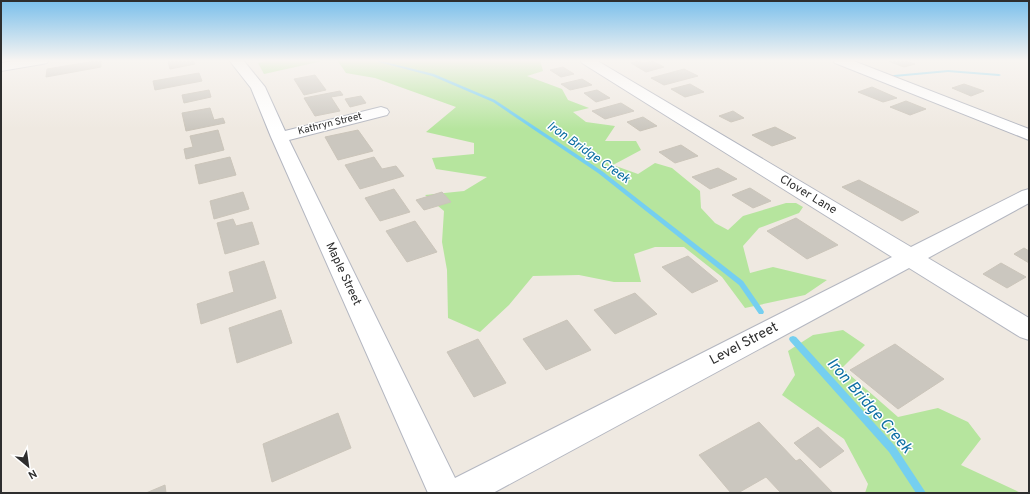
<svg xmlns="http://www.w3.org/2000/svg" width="1030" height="494" font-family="Overpass,sans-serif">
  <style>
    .green { fill: #b6e59e }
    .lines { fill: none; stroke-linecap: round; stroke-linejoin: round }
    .stream { fill: #75cff0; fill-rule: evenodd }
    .building { fill: #cbc7bf; stroke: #cbc5ba }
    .minor-casing { stroke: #b4b7c1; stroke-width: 2 }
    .minor { fill: #fff; fill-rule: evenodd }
    .labels { text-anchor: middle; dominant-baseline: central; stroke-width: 3; stroke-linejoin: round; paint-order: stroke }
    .far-street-label { font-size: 10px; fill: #2e2e2e; stroke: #fff }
    .street-label { font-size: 12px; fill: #2e2e2e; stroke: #fff }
    .water-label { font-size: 13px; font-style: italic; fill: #0d6fa3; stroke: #fff }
    .near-street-label { font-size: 14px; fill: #2e2e2e; stroke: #fff }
    .near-water-label { font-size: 16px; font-style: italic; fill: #0d6fa3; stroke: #fff }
  </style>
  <rect width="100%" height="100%" fill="#efe9e1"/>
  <g class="green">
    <polygon points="269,60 327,60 264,74 258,63"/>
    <polygon points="337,60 540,60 543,71 527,76 562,89 568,100 589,108 573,112 586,122 615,126 605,141 636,141 641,150 613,165 638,174 655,163 672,168 700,191 701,208 715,223 728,230 743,216 786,203 796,203 803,207 799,213 759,228 743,246 750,273 773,267 827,280 805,295 745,308 722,277 684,247 655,247 634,254 641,282 614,282 579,275 533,276 509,305 480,332 448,318 447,270 442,242 444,211 425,195 464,191 487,177 436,169 432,158 474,154 474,143 426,132 456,107 375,78 346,73"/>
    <polygon points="843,330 865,345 842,368 898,417 938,408 968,422 981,439 961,465 1021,493 865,493 868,484 844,439 782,395 795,375 788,351 813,335"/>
  </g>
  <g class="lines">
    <g class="stream">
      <polygon points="371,60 377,60 434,74 495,100 602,171 743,281 763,310 764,312 763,314 759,314 739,285 598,173 493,102 432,76"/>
      <polygon points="948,70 999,74 1001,75 999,76 948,72 894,77 892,76 894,75"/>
      <polygon points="793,336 796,337 895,446 926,493 916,493 889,452 790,341 789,339 790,337"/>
    </g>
  </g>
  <g class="building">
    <polygon points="101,60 101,67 46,77 47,69"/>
    <polygon points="173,60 193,60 195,64 170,69 168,61"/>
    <polygon points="892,60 905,60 915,64 904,67 888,61"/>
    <polygon points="639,61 643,63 652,61 664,67 646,72 631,63"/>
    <polygon points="563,67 574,74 561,77 550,70"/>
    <polygon points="684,69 698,76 664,85 651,78"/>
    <polygon points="199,73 202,81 155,90 153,81"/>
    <polygon points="315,75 326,90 304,95 294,79"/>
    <polygon points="582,79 592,85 570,90 561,84"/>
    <polygon points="690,84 704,92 685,97 671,89"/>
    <polygon points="964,84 984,91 971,96 952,88"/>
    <polygon points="872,87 897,98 883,102 858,92"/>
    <polygon points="209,90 211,97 184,103 182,95"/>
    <polygon points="597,90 610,98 596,102 584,93"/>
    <polygon points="340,91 343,95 331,97 340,111 315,116 304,98"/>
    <polygon points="361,96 366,103 350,107 345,99"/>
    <polygon points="906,101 926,109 910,115 890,107"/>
    <polygon points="621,103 634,111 605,119 592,111"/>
    <polygon points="210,108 214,120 223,118 225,123 186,131 182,113"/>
    <polygon points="733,111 744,118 731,122 719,116"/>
    <polygon points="643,117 657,126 640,131 627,122"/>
    <polygon points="775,127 796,138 772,146 752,135"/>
    <polygon points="218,130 224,150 186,159 184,149 193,147 190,136"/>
    <polygon points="358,130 373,151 338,160 325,137"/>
    <polygon points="681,145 698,156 675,163 659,152"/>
    <polygon points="230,157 236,175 199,184 195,165"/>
    <polygon points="374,157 382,169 396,166 404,176 360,189 345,165"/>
    <polygon points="718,168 737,179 710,189 692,177"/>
    <polygon points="859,180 919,212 902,221 842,187"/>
    <polygon points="750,188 771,201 753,208 732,195"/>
    <polygon points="394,189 410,212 380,221 365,198"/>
    <polygon points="243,192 249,209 214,219 210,201"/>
    <polygon points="442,192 451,202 424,210 416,200"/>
    <polygon points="796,218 838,245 807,259 767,231"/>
    <polygon points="233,219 236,226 252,222 259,244 225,254 217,223"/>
    <polygon points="415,221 437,252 407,262 386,231"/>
    <polygon points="1024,248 1029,251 1029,263 1014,254"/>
    <polygon points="688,256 718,281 692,293 662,267"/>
    <polygon points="264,261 276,298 201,324 197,304 234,292 229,272"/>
    <polygon points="1001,263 1026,277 1007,288 983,274"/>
    <polygon points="635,293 657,314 615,334 594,310"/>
    <polygon points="281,310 292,343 237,363 229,328"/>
    <polygon points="567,320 591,350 546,370 523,339"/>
    <polygon points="478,339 506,383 474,397 447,352"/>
    <polygon points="895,344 944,379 898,409 850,370"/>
    <polygon points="338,413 351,448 272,482 263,444"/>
    <polygon points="759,422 796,461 800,459 833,493 781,493 766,477 738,493 731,493 699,455"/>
    <polygon points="818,427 844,451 820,468 794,443"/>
    <polygon points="165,485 166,493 146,493"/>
  </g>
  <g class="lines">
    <g class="minor-casing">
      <g id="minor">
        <polygon points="19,60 49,60 47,63 42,64 1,71 1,63"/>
        <polygon points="229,60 243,60 265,87 285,131 381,107 387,109 389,112 387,115 289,140 455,478 892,257 582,63 580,60 596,60 911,247 1022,191 1029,189 1029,203 928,258 1029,318 1029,340 1020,337 909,268 493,493 428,493 271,137 251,88"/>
        <polygon points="833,60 851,60 1029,129 1029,140 835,63"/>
      </g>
    </g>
    <use href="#minor" class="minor"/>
  </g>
  <linearGradient id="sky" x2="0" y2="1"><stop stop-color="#7abfeb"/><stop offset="0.47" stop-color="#f8f5f2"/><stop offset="1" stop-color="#f8f5f2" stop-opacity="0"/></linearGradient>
  <rect width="1030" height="129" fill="url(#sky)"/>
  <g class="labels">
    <g class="far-street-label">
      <text transform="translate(330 124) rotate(-14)">Kathryn Street</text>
    </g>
    <g class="street-label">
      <text transform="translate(808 195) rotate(31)">Clover Lane</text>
      <text transform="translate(343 274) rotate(65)">Maple Street</text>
    </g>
    <g class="water-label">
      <text transform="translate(588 153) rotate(35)">Iron Bridge Creek</text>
    </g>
    <g class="near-street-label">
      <text transform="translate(744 344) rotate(-28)">Level Street</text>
    </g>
    <g class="near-water-label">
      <text transform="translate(869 406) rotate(49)">Iron Bridge Creek</text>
    </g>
  </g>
  <rect width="1030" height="494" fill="none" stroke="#2e2e2e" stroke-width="4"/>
  <g transform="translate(28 466) rotate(151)" stroke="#ffffff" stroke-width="3" paint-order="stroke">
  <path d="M0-3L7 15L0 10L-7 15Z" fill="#2e2e2e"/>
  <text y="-6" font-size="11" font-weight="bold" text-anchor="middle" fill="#2e2e2e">N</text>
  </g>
</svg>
